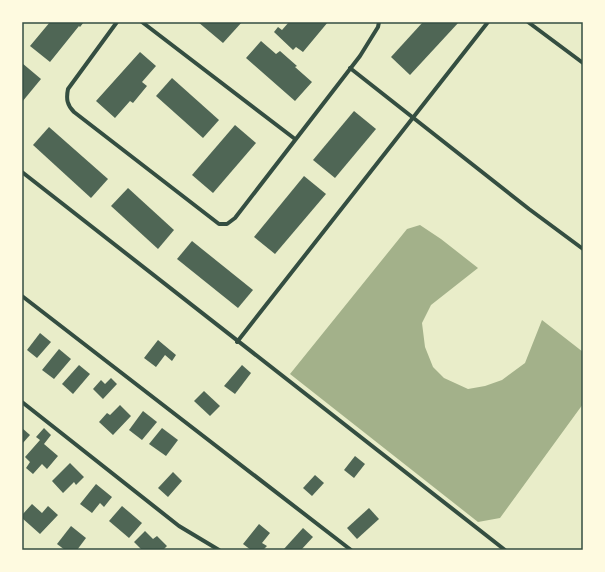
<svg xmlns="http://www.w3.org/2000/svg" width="605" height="572" font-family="'PT Sans',sans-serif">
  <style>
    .water { fill: #a3b18a }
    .building { fill: #4f6655 }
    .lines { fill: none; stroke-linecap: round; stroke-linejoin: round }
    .minor { stroke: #344e41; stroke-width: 4 }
    .neatline { fill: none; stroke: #344e41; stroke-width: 1.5 }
  </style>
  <rect width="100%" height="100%" fill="#e9edc9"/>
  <polygon class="water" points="420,225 441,239 478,268 431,305 422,323 425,347 433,367 444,378 468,389 485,386 502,380 525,363 542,320 583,352 583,404 500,518 478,522 290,374 407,229"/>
  <g class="building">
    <polygon points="50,22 84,22 80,27 79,26 50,62 30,46"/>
    <polygon points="198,22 242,22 223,43"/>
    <polygon points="289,22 328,22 303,52 296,47 293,50 274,32 278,27 282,30"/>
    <polygon points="423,22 459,22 410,75 391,57"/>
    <polygon points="261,41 276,54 280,51 297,66 295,67 312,82 295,101 246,58"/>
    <polygon points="140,52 156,66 142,82 147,86 133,103 130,101 115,118 96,101"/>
    <polygon points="22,63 41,79 22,102"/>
    <polygon points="172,78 219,120 203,138 156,96"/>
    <polygon points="354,111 376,129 335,178 313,160"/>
    <polygon points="235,125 256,143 213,193 192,175"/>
    <polygon points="49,127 108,179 91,198 33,145"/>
    <polygon points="304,176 326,194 275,254 254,237"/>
    <polygon points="128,188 174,230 158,249 111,206"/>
    <polygon points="192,241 253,290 238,308 177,259"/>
    <polygon points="40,333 51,342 37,358 27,350"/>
    <polygon points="158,340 176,355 172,361 165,355 156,367 144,358"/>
    <polygon points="59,349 71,359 54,379 42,370"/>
    <polygon points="79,365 90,374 73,394 62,384"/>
    <polygon points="242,365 251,373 235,394 224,386"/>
    <polygon points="111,378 117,384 103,399 93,389 101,380 105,384"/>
    <polygon points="204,391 220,406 210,416 194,401"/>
    <polygon points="120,405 131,416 113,435 99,422 107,413 110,415"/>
    <polygon points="143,411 157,422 142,440 129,430"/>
    <polygon points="22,428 30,435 22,444"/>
    <polygon points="44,428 51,435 44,444 58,456 47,469 42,464 33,474 26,468 30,462 25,457 40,440 36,437"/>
    <polygon points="162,428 178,440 166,456 149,444"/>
    <polygon points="355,456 365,464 354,478 344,470"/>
    <polygon points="70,463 84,477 76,485 74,482 63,493 52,481"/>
    <polygon points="173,472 182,481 168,497 158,488"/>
    <polygon points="315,475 324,483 312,496 303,488"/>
    <polygon points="96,484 112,497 104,507 100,503 92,513 80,504"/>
    <polygon points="32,504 42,513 48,506 58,515 40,534 22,518 22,515"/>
    <polygon points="122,506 142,523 129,538 109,521"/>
    <polygon points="369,508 379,519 357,539 347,528"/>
    <polygon points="259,524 270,533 262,543 267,546 263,550 251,550 243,544"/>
    <polygon points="71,526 86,538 77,550 65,550 57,544"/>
    <polygon points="303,528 313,537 301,550 283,550"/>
    <polygon points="145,531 153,539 157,536 167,546 163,550 142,550 134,542"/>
  </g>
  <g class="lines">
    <g class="minor">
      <path d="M 117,22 L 68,89 C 66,99 67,105 74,112 L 219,224 L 227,224 L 235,218 L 360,56 L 378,27 L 379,22"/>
      <polyline points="142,22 295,139"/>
      <polyline points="528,22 583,63"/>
      <polyline points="350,68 529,209 583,249"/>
      <polyline points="22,172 505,550"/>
      <polyline points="22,296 351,550"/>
      <polyline points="237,342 488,22"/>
      <polyline points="22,402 179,526 219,550"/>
    </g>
  </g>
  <rect width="605" height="572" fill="none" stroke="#fefae0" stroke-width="46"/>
  <rect x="23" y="23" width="559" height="526" class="neatline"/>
</svg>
